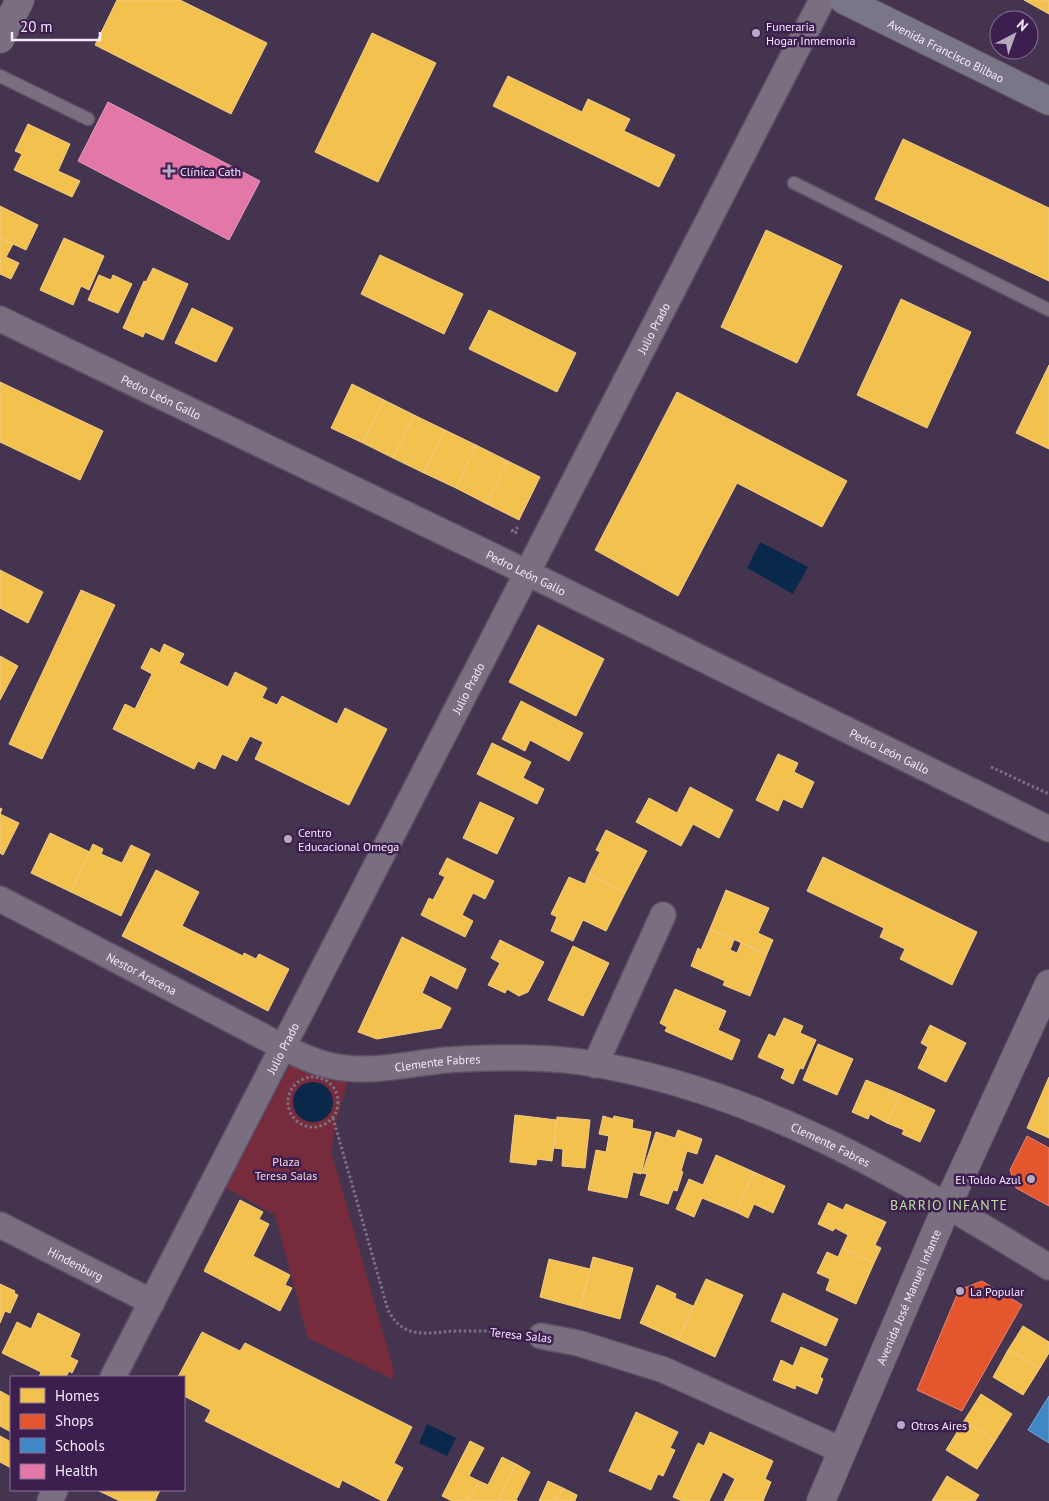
<svg xmlns="http://www.w3.org/2000/svg" width="1049" height="1501" font-family="'PT Sans',sans-serif">
  <style>
    .green { fill: #772c3e }
    .water { fill: #0a294a }
    .homes { fill: #f2c14e; stroke: #f3cd82 }
    .shops { fill: #e4572e; stroke: #e9836c }
    .schools { fill: #3f88c5; stroke: #76a5d6 }
    .health { fill: #e377a8; stroke: #e89ac2 }
    .lines { fill: none; stroke-linecap: round; stroke-linejoin: round }
    .service-casing { stroke: #5c4f63; stroke-width: 15 }
    .minor-casing { stroke: #5c4f63; stroke-width: 28 }
    .tertiary-casing { stroke: #5c4f63; stroke-width: 30 }
    .secondary-casing { stroke: #5c4f63; stroke-width: 30 }
    .primary-casing { stroke: #5c4f63; stroke-width: 30 }
    .path { stroke: #7c7184; stroke-width: 3; stroke-dasharray: 2.5 2.5; stroke-linecap: butt }
    .service { stroke: #7a6e81; stroke-width: 12 }
    .minor { stroke: #7a6e81; stroke-width: 25 }
    .tertiary { stroke: #7a6e81; stroke-width: 28 }
    .secondary { stroke: #7a6e81; stroke-width: 28 }
    .primary { stroke: #7a7687; stroke-width: 28 }
    .poi-dot { fill: #b7aac0; stroke: #3d1f4f; stroke-width: 2 }
    .labels { text-anchor: middle; dominant-baseline: central; stroke-width: 5; stroke-linejoin: round; paint-order: stroke }
    .poi-label { font-size: 12px; fill: #f5eafd; stroke: #3d1f4f; text-anchor: start }
    .street-label { font-size: 12px; fill: #f5eafd; stroke: #3d1f4f }
    .park-label { font-size: 12px; fill: #f2d6d8; stroke: #3d1f4f }
    .neighbourhood-label { font-size: 14px; letter-spacing: 1px; fill: #b9e09b; stroke: #3d1f4f }
  </style>
  <rect width="100%" height="100%" fill="#45344f"/>
  <polygon class="green" points="292,1062 349,1077 337,1119 331,1151 394,1371 392,1379 308,1338 275,1215 223,1186"/>
  <g class="water">
    <polygon points="760,542 808,567 793,594 747,568"/>
    <circle cx="313" cy="1102" r="20"/>
    <polygon points="427,1424 456,1438 447,1456 419,1443"/>
  </g>
  <g class="homes">
    <polygon points="117,0 180,0 267,43 231,114 95,45"/>
    <polygon points="1024,0 1049,0 1049,14"/>
    <polygon points="372,33 436,63 378,182 315,152"/>
    <polygon points="508,76 582,112 588,99 630,119 624,131 675,155 659,187 493,106"/>
    <polygon points="28,124 70,144 58,171 80,181 72,197 14,170 22,154 15,151"/>
    <polygon points="903,139 1049,208 1049,281 875,199"/>
    <polygon points="0,206 38,225 26,250 0,238"/>
    <polygon points="766,230 842,266 797,363 721,327"/>
    <polygon points="0,238 13,244 6,257 19,263 11,279 0,274"/>
    <polygon points="64,238 104,256 89,290 81,286 73,305 40,290"/>
    <polygon points="380,255 463,294 444,334 361,294"/>
    <polygon points="153,268 188,284 163,340 145,332 143,337 123,328 144,281 146,282"/>
    <polygon points="99,275 111,280 113,275 132,284 118,313 88,300"/>
    <polygon points="901,299 971,332 927,428 857,395"/>
    <polygon points="192,308 233,328 216,362 175,343"/>
    <polygon points="489,310 576,353 557,392 469,349"/>
    <polygon points="1049,365 1049,449 1016,433"/>
    <polygon points="0,382 103,431 80,480 0,442"/>
    <polygon points="352,384 384,400 363,443 331,428"/>
    <polygon points="677,392 847,481 822,527 737,483 678,596 595,550"/>
    <polygon points="384,400 414,415 393,458 363,443"/>
    <polygon points="414,415 445,430 424,473 393,458"/>
    <polygon points="445,430 476,445 456,488 424,473"/>
    <polygon points="476,445 508,461 487,504 456,488"/>
    <polygon points="508,461 540,477 519,520 487,504"/>
    <polygon points="0,570 43,592 28,623 0,608"/>
    <polygon points="81,590 115,605 42,759 9,744"/>
    <polygon points="538,625 604,659 576,716 509,682"/>
    <polygon points="164,644 184,654 179,663 228,687 235,672 267,688 262,698 277,705 282,696 337,724 345,708 387,729 349,805 255,759 263,742 250,736 237,761 222,754 215,769 198,761 194,769 113,729 125,704 135,709 152,674 141,668 151,648 160,653"/>
    <polygon points="0,656 18,666 0,700"/>
    <polygon points="521,701 583,733 569,761 530,740 525,751 502,739"/>
    <polygon points="492,743 531,762 523,778 544,789 537,804 477,774"/>
    <polygon points="778,754 798,763 794,772 814,782 802,808 783,799 778,811 756,800"/>
    <polygon points="690,787 733,810 719,838 693,824 681,846 636,822 649,798 677,813"/>
    <polygon points="480,802 514,818 497,854 463,838"/>
    <polygon points="0,808 2,809 0,814 19,823 3,855 0,853"/>
    <polygon points="606,830 647,851 625,893 589,874 600,852 596,850"/>
    <polygon points="50,833 90,852 71,892 31,873"/>
    <polygon points="93,844 103,849 101,854 122,863 131,845 150,854 121,916 71,892"/>
    <polygon points="823,857 977,932 952,985 900,959 905,949 880,937 884,928 807,891"/>
    <polygon points="447,858 494,881 485,899 473,893 462,915 473,921 465,937 421,915 429,898 433,900 445,877 439,874"/>
    <polygon points="156,870 199,892 182,926 243,956 244,953 256,959 259,954 289,969 268,1011 122,936"/>
    <polygon points="589,874 625,893 606,931 583,920 573,941 551,931 557,917 551,914 569,877 585,884"/>
    <polygon points="726,890 769,908 758,933 773,940 767,954 710,929"/>
    <polygon points="710,929 734,940 730,950 737,953 741,943 767,954 750,996 723,985 725,981 691,966 698,948 701,950"/>
    <polygon points="402,937 466,969 457,989 430,975 422,993 451,1008 441,1028 377,1039 358,1032"/>
    <polygon points="500,940 544,962 528,992 519,996 507,989 505,993 488,985 500,963 491,958"/>
    <polygon points="573,946 609,963 583,1016 548,1000"/>
    <polygon points="675,989 726,1011 718,1030 740,1040 732,1060 665,1031 667,1027 660,1023"/>
    <polygon points="784,1018 803,1026 800,1033 816,1040 803,1069 800,1068 793,1084 781,1078 785,1069 758,1057 769,1034 775,1037"/>
    <polygon points="930,1025 966,1043 946,1082 918,1068 928,1047 921,1043"/>
    <polygon points="818,1044 853,1059 837,1095 803,1080"/>
    <polygon points="1049,1077 1049,1138 1027,1128"/>
    <polygon points="866,1080 900,1094 887,1123 870,1114 868,1119 852,1112"/>
    <polygon points="900,1094 935,1110 920,1142 902,1134 904,1130 887,1123"/>
    <polygon points="515,1115 557,1120 552,1161 537,1159 536,1165 510,1162"/>
    <polygon points="603,1116 613,1119 614,1116 633,1120 632,1128 651,1132 641,1174 633,1172 627,1198 588,1190 596,1150 606,1152 609,1136 599,1134"/>
    <polygon points="557,1117 590,1120 585,1168 562,1166 563,1149 554,1148"/>
    <polygon points="678,1130 702,1139 697,1154 687,1151 681,1171 683,1172 677,1191 673,1190 668,1204 640,1195 647,1174 642,1173 656,1132 675,1138"/>
    <polygon points="716,1155 754,1172 736,1212 702,1198 694,1217 676,1209 689,1179 703,1185"/>
    <polygon points="754,1172 785,1186 773,1213 754,1204 748,1218 736,1212"/>
    <polygon points="240,1200 263,1212 259,1219 269,1224 253,1256 290,1275 285,1285 292,1288 280,1311 204,1271"/>
    <polygon points="828,1203 843,1210 846,1204 886,1222 875,1245 881,1248 874,1263 842,1248 848,1235 835,1228 833,1231 818,1224"/>
    <polygon points="842,1248 874,1263 856,1304 826,1290 830,1279 817,1273 827,1252 838,1257"/>
    <polygon points="593,1257 633,1268 620,1319 580,1308"/>
    <polygon points="549,1259 590,1269 580,1308 540,1297"/>
    <polygon points="706,1279 743,1295 715,1357 678,1340"/>
    <polygon points="0,1284 15,1291 14,1293 18,1295 10,1313 5,1311 0,1323"/>
    <polygon points="657,1285 676,1294 675,1298 693,1306 678,1340 640,1323"/>
    <polygon points="783,1293 838,1319 826,1346 771,1321"/>
    <polygon points="38,1313 80,1334 70,1357 78,1361 72,1373 69,1371 66,1377 39,1377 41,1372 2,1353 17,1322 31,1329"/>
    <polygon points="1023,1326 1049,1342 1049,1353 1040,1368 1008,1350"/>
    <polygon points="202,1332 240,1351 245,1343 412,1427 394,1463 403,1468 386,1501 382,1501 342,1480 339,1488 205,1421 211,1410 184,1396 184,1377 178,1377"/>
    <polygon points="801,1347 828,1359 820,1377 823,1379 817,1394 796,1385 795,1389 773,1380 781,1360 793,1366"/>
    <polygon points="1008,1350 1040,1368 1023,1395 993,1377"/>
    <polygon points="0,1391 11,1397 11,1432 0,1426"/>
    <polygon points="981,1394 1012,1414 995,1441 964,1421"/>
    <polygon points="636,1412 678,1432 670,1448 675,1450 663,1476 658,1474 651,1490 609,1471"/>
    <polygon points="964,1421 995,1441 977,1469 946,1450"/>
    <polygon points="710,1432 773,1461 765,1479 771,1482 763,1501 724,1501 735,1479 723,1472 709,1501 682,1501 673,1497 698,1443 704,1446"/>
    <polygon points="0,1436 11,1442 11,1468 0,1462"/>
    <polygon points="470,1441 484,1448 469,1476 479,1481 468,1501 452,1501 442,1496"/>
    <polygon points="502,1457 516,1464 498,1501 468,1501 479,1481 488,1485"/>
    <polygon points="516,1464 530,1472 516,1500 518,1501 498,1501"/>
    <polygon points="947,1476 979,1495 975,1501 932,1501"/>
    <polygon points="548,1481 563,1488 556,1501 539,1501"/>
    <polygon points="563,1488 577,1495 575,1501 556,1501"/>
    <polygon points="97,1490 160,1490 155,1501 120,1501"/>
  </g>
  <g class="shops">
    <polygon points="1027,1136 1049,1148 1049,1206 1016,1188 1010,1170"/>
    <polygon points="982,1281 1022,1305 962,1411 917,1390 959,1290"/>
  </g>
  <polygon class="schools" points="1049,1396 1049,1443 1028,1430"/>
  <polygon class="health" points="108,102 260,181 229,240 78,161"/>
  <g class="lines">
    <g class="service-casing">
      <g id="service">
        <polyline points="0,76 88,119"/>
        <polyline points="794,183 1049,310"/>
      </g>
    </g>
    <g class="minor-casing">
      <g id="minor">
        <path id="s1" d="M 0,319 L 499,559 L 1049,829"/>
        <path id="s2" d="M 0,899 L 283,1047 C 303,1057 323,1066 345,1068 C 379,1072 414,1063 447,1060 C 492,1057 538,1056 582,1062 C 753,1088 904,1178 1049,1267"/>
        <polyline points="595,1065 663,915"/>
        <path id="s3" d="M 0,1225 L 152,1302"/>
        <polyline points="541,1336 578,1343 664,1370 841,1450"/>
        <path id="s4" d="M 113,1377 L 822,0"/>
        <polyline points="50,1501 55,1490"/>
      </g>
    </g>
    <g class="tertiary-casing">
      <g id="tertiary">
        <path id="s5" d="M 821,1501 L 947,1206 L 1049,984"/>
      </g>
    </g>
    <g class="secondary-casing">
      <polyline id="secondary" points="0,39 20,0"/>
    </g>
    <g class="primary-casing">
      <g id="primary">
        <path id="s6" d="M 844,0 L 1049,101"/>
      </g>
    </g>
    <g class="path">
      <polyline points="517,533 512,531 520,526"/>
      <polyline points="991,767 1049,794"/>
      <circle cx="313" cy="1102" r="25"/>
      <path d="M 333,1118 L 388,1310 C 405,1343 431,1331 461,1331 C 479,1331 498,1331 516,1332"/>
    </g>
    <use href="#service" class="service"/>
    <use href="#minor" class="minor"/>
    <use href="#tertiary" class="tertiary"/>
    <use href="#secondary" class="secondary"/>
    <use href="#primary" class="primary"/>
  </g>
  <g class="poi-dot">
    <circle cx="756" cy="33" r="5"/>
    <path d="M166.5 163.5h5v5h5v5h-5v5h-5v-5h-5v-5h5z"/>
    <circle cx="288" cy="839" r="5"/>
    <circle cx="1031" cy="1179" r="5"/>
    <circle cx="960" cy="1291" r="5"/>
    <circle cx="901" cy="1425" r="5"/>
  </g>
  <g class="labels">
    <g class="poi-label">
      <text x="766" y="26">Funeraria<tspan x="766" dy="14">Hogar Inmemoria</tspan></text>
      <text x="180" y="171">Clínica Cath</text>
      <text x="298" y="832">Centro<tspan x="298" dy="14">Educacional Omega</tspan></text>
      <text x="1021" y="1179" text-anchor="end">El Toldo Azul</text>
      <text x="970" y="1291">La Popular</text>
      <text x="911" y="1425">Otros Aires</text>
    </g>
    <g class="street-label">
      <text stroke="none"><textPath href="#s6" startOffset="114">Avenida Francisco Bilbao</textPath></text>
      <text stroke="none"><textPath href="#s4" startOffset="1180">Julio Prado</textPath></text>
      <text stroke="none"><textPath href="#s1" startOffset="179">Pedro León Gallo</textPath></text>
      <text stroke="none"><textPath href="#s1" startOffset="584">Pedro León Gallo</textPath></text>
      <text stroke="none"><textPath href="#s4" startOffset="775">Julio Prado</textPath></text>
      <text stroke="none"><textPath href="#s1" startOffset="989">Pedro León Gallo</textPath></text>
      <text stroke="none"><textPath href="#s2" startOffset="160">Nestor Aracena</textPath></text>
      <text stroke="none"><textPath href="#s4" startOffset="370">Julio Prado</textPath></text>
      <text stroke="none"><textPath href="#s2" startOffset="478">Clemente Fabres</textPath></text>
      <text stroke="none"><textPath href="#s2" startOffset="886">Clemente Fabres</textPath></text>
      <text stroke="none"><textPath href="#s3" startOffset="85">Hindenburg</textPath></text>
      <text stroke="none"><textPath href="#s5" startOffset="222">Avenida José Manuel Infante</textPath></text>
      <text transform="translate(521 1335) rotate(6)">Teresa Salas</text>
    </g>
    <g class="park-label">
      <text x="286" y="1161">Plaza<tspan x="286" dy="14">Teresa Salas</tspan></text>
    </g>
    <g class="neighbourhood-label">
      <text x="949" y="1205">BARRIO INFANTE</text>
    </g>
  </g>
  <rect x="10" y="1376" width="175" height="115" fill="#3d1f4f" stroke="#877095"/>
  <rect x="20" y="1388" width="25" height="15" fill="#f2c14e" stroke="#877095"/>
  <text x="55" y="1401" font-size="15" fill="#f5eafd">Homes</text>
  <rect x="20" y="1414" width="25" height="15" fill="#e4572e" stroke="#877095"/>
  <text x="55" y="1426" font-size="15" fill="#f5eafd">Shops</text>
  <rect x="20" y="1438" width="25" height="15" fill="#3f88c5" stroke="#877095"/>
  <text x="55" y="1451" font-size="15" fill="#f5eafd">Schools</text>
  <rect x="20" y="1464" width="25" height="15" fill="#e377a8" stroke="#877095"/>
  <text x="55" y="1476" font-size="15" fill="#f5eafd">Health</text>
  <g transform="translate(1014 35) rotate(41)"><circle r="24" fill="#3d1f4f" stroke="#877095"/>
  <path d="M0-4L9 19L0 12L-9 19Z" fill="#b7aac0"/>
  <text y="-8" font-size="14" font-weight="bold" text-anchor="middle" fill="#f5eafd">N</text>
  </g>
  <path d="M12 32v8h88v-8" fill="none" stroke="#f5eafd" stroke-width="2.5"/>
  <text x="20" y="32" font-size="15" fill="#f5eafd" stroke="#3d1f4f" stroke-width="4" paint-order="stroke">20 m</text>
</svg>
